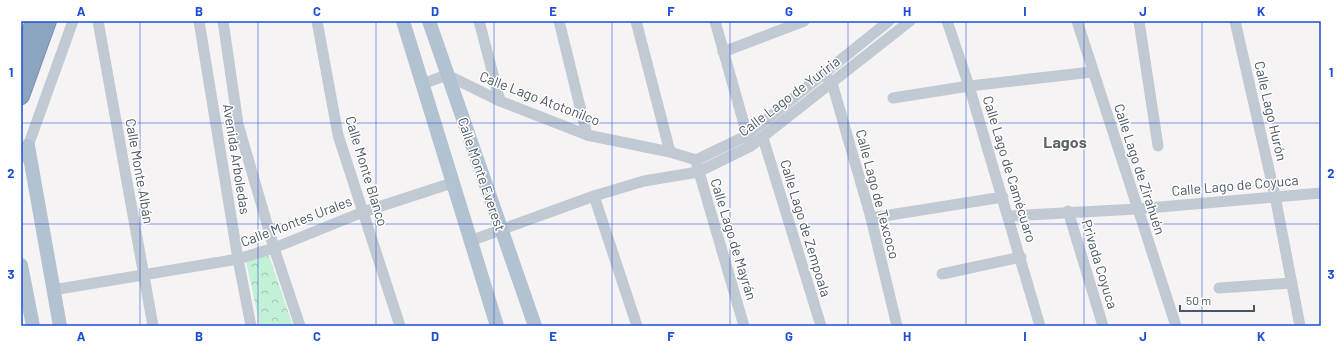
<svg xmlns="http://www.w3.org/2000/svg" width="1342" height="347" font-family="Barlow,sans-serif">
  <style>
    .park { fill: url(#park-crowns) }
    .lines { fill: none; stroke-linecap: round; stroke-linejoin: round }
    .highway-casing { stroke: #7690ad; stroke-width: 18 }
    .minor { stroke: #c1cad2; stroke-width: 11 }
    .major { stroke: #b3c2d1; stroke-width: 14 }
    .highway { stroke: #8ba5c1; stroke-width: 16 }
    .grid { fill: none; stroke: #1d4ed8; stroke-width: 1; stroke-opacity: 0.55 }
    .labels { text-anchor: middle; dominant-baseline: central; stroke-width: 3; stroke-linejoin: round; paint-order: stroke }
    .street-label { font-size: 14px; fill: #4a5661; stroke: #fff }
    .quarter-label { font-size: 16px; font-weight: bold; fill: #5f6368; stroke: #fff }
    .neatline { fill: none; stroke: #1d4ed8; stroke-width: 1.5 }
    .grid-label { font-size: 13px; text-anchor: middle; font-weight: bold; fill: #1d4ed8 }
  </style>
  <defs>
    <pattern id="park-crowns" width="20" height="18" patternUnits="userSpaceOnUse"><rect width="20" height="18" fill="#c3f1d5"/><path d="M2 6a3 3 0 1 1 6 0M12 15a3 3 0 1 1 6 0" fill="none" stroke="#a0c6b0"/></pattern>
  </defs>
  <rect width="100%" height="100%" fill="#f5f3f3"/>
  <polygon class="park" points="268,253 293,326 260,326 246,261"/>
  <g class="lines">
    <g class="highway-casing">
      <g id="highway">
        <polyline points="21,58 34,21"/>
        <polyline points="21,96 48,21"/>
      </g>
    </g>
    <g class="minor">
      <polyline points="98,21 153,326"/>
      <polyline points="199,21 238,259 251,326"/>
      <polyline points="223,21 238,124 274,248 300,326"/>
      <polyline points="317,21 338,135 400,326"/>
      <polyline points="479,21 500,101"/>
      <polyline points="559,21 587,135"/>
      <polyline points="636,21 670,152"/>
      <polyline points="715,21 749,142"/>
      <polyline points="947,21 969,86 1040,326"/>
      <polyline points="1077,21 1176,326"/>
      <polyline points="1139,21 1158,146"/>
      <polyline points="1235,21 1275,196 1300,326"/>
      <polyline points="723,52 804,21"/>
      <polyline points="823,73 832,83 871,218 897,326"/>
      <polyline points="422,84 447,75 500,101 587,135 670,152 696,160"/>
      <polyline points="893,98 969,86 1092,72"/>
      <polyline points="763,138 821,326"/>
      <polyline points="21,158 28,146 73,21"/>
      <polyline points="696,160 746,136 889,21"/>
      <polyline points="697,165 744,326"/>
      <polyline points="594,196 637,326"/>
      <polyline points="1068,211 1103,326"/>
      <polyline points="1009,216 1137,209 1321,193"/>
      <polyline points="871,218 1003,197"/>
      <polyline points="470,241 594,196 644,181 698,172 751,146 910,21"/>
      <polyline points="942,274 1021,257"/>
      <polyline points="1219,288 1292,283"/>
      <polyline points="53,290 238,259 274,248 363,212 452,183"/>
    </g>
    <g class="major">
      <polyline points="403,21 497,326"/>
      <polyline points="429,21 535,326"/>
      <polyline points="28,146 60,326"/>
      <polyline points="21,265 33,326"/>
    </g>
    <use href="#highway" class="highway"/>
  </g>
  <path class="grid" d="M 140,21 L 140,326M 258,21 L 258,326M 376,21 L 376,326M 494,21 L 494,326M 612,21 L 612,326M 730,21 L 730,326M 848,21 L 848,326M 966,21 L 966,326M 1084,21 L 1084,326M 1202,21 L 1202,326M 21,123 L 1321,123M 21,224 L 1321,224"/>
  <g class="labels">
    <g class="street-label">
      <text transform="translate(789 96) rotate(-37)">Calle Lago de Yuriria</text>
      <text transform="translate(540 98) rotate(21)">Calle Lago Atotonilco</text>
      <text transform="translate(1271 111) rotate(77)">Calle Lago Hurón</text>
      <text transform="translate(237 159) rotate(81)">Avenida Arboledas</text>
      <text transform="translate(1010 169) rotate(73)">Calle Lago de Camécuaro</text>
      <text transform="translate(1140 169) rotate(72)">Calle Lago de Zirahuén</text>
      <text transform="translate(140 171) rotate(80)">Calle Monte Albán</text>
      <text transform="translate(367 171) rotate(73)">Calle Monte Blanco</text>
      <text transform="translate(482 174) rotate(71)">Calle Monte Everest</text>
      <text transform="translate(1235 185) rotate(-5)">Calle Lago de Coyuca</text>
      <text transform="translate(878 194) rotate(75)">Calle Lago de Texcoco</text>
      <text transform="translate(296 221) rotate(-21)">Calle Montes Urales</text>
      <text transform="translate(806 228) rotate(73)">Calle Lago de Zempoala</text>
      <text transform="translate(734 239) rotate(73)">Calle Lago de Mayrán</text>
      <text transform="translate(1100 264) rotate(73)">Privada Coyuca</text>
    </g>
    <g class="quarter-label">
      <text x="1065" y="141">Lagos</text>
    </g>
  </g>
  <rect width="1342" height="347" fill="none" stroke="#ffffff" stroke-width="44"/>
  <path d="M1180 305v6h74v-6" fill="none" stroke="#4a5661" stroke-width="2"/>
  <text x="1186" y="305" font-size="12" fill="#4a5661" stroke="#ffffff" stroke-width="3" paint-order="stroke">50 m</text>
  <rect x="22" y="22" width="1298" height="303" class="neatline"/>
  <g class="grid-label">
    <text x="81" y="16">A</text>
    <text x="199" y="16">B</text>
    <text x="317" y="16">C</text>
    <text x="435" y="16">D</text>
    <text x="553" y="16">E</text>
    <text x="671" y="16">F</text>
    <text x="789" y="16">G</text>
    <text x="907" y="16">H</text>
    <text x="1025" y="16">I</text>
    <text x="1143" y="16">J</text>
    <text x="1261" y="16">K</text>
    <text x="11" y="77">1</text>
    <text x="1331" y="77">1</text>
    <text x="11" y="178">2</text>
    <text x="1331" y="178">2</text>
    <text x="11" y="279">3</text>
    <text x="1331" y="279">3</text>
    <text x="81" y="341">A</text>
    <text x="199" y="341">B</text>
    <text x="317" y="341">C</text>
    <text x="435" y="341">D</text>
    <text x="553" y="341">E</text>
    <text x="671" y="341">F</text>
    <text x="789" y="341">G</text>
    <text x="907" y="341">H</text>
    <text x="1025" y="341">I</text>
    <text x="1143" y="341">J</text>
    <text x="1261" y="341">K</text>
  </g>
</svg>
